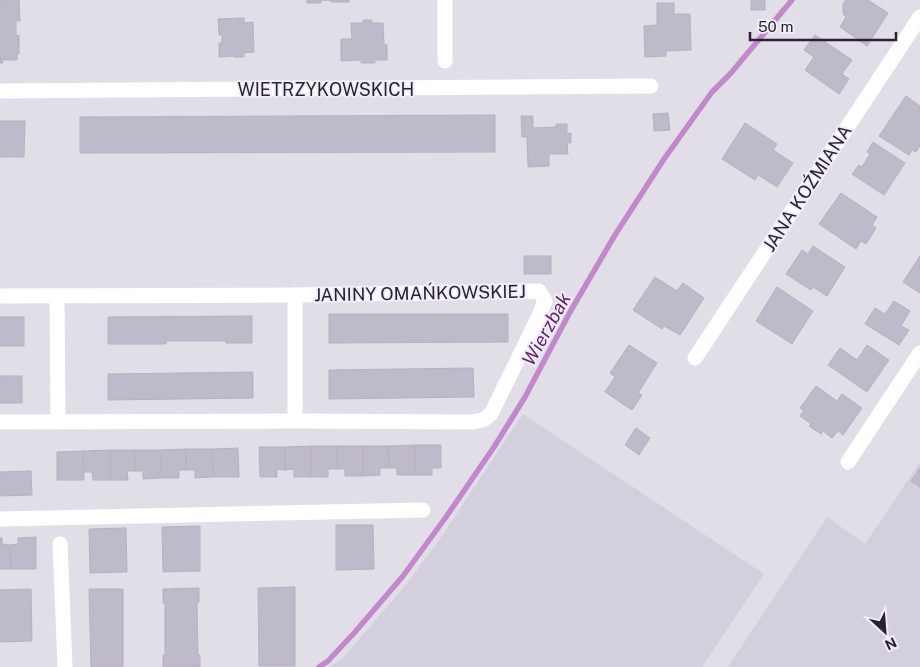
<svg xmlns="http://www.w3.org/2000/svg" width="920" height="667" font-family="'Public Sans',sans-serif">
  <style>
    .built { fill: #d3cfdc }
    .lines { fill: none; stroke-linecap: round; stroke-linejoin: round }
    .stream { stroke: #c388cb; stroke-width: 5.5 }
    .building { fill: #bfbac9; stroke: #b6b1c1 }
    .street { stroke: #fff; stroke-width: 15 }
    .labels { text-anchor: middle; dominant-baseline: central; stroke-width: 4; stroke-linejoin: round; paint-order: stroke }
    .street-label { font-size: 18px; fill: #2b2037; stroke: #efeef5 }
    .water-label { font-size: 19px; font-style: italic; fill: #661f6e; stroke: #efeef5 }
  </style>
  <rect width="100%" height="100%" fill="#e1dee8"/>
  <g class="built">
    <polygon points="523,414 764,574 702,667 330,667 344,657 405,586 442,536"/>
    <polygon points="920,462 920,667 728,667 827,517 865,544"/>
  </g>
  <g class="lines">
    <polyline class="stream" points="319,667 328,661 355,632 403,576 446,517 494,447 525,397 570,312 615,235 664,159 712,92 731,73 792,0"/>
  </g>
  <g class="building">
    <polygon points="0,0 19,0 20,21 16,21 16,36 19,35 19,54 17,54 17,60 2,60 3,63 0,63"/>
    <polygon points="307,0 349,0 349,2 331,2 331,0 321,0 321,3 307,3"/>
    <rect x="751" y="0" width="14" height="10"/>
    <polygon points="846,0 868,0 888,13 867,46 840,27 846,17 843,14 843,4"/>
    <polygon points="657,3 674,3 674,14 690,14 691,50 666,51 666,56 645,57 644,26 657,25"/>
    <polygon points="244,18 244,23 253,22 254,52 244,53 244,57 234,57 234,56 219,57 219,43 222,43 222,35 219,35 218,19"/>
    <polygon points="363,20 372,20 372,23 383,23 384,45 387,45 387,60 375,60 375,63 361,63 361,60 341,61 341,39 352,39 351,23 363,23"/>
    <polygon points="815,35 852,60 842,74 849,79 839,94 805,70 814,57 804,50"/>
    <polygon points="906,96 920,106 920,146 916,152 912,150 909,155 879,136"/>
    <polygon points="668,113 670,130 654,131 653,114"/>
    <polygon points="495,115 495,152 80,153 80,117"/>
    <polygon points="521,116 533,116 533,128 556,127 556,124 567,124 567,134 571,133 571,143 567,143 568,154 549,154 549,166 528,167 527,137 522,137"/>
    <polygon points="0,121 25,121 24,157 0,157"/>
    <polygon points="745,123 777,144 773,150 793,163 777,187 758,175 755,180 722,159"/>
    <polygon points="873,142 905,163 884,195 852,174 859,165 862,167 870,154 867,152"/>
    <polygon points="841,193 877,217 872,225 876,228 866,244 861,241 856,249 819,224"/>
    <polygon points="813,246 845,267 827,296 813,287 811,290 786,274 802,250 808,254"/>
    <rect x="524" y="256" width="27" height="18"/>
    <polygon points="920,256 920,293 903,282"/>
    <polygon points="655,277 677,291 683,283 704,298 680,335 664,326 662,329 633,310"/>
    <polygon points="777,287 813,311 792,344 756,321"/>
    <polygon points="894,301 910,311 901,326 909,330 899,345 865,324 875,308 885,314"/>
    <polygon points="329,314 508,314 508,342 329,343"/>
    <polygon points="252,316 252,343 226,343 226,341 166,341 166,344 108,344 108,317"/>
    <rect x="0" y="317" width="24" height="29"/>
    <polygon points="629,345 657,363 638,393 642,395 632,410 605,392 615,377 610,373"/>
    <polygon points="867,345 889,360 867,392 828,365 840,348 857,360"/>
    <polygon points="473,368 474,397 329,399 329,370"/>
    <polygon points="253,372 253,398 108,400 108,374"/>
    <rect x="0" y="376" width="22" height="27"/>
    <polygon points="816,386 837,401 842,394 862,408 843,435 838,431 832,438 823,431 821,434 809,426 811,424 800,416 804,410 800,408"/>
    <polygon points="636,428 650,438 639,455 625,445"/>
    <polygon points="415,445 415,475 397,475 397,468 389,468 388,446"/>
    <polygon points="415,445 441,445 441,468 432,468 432,475 415,475"/>
    <polygon points="311,446 311,477 294,477 294,469 285,470 285,447"/>
    <polygon points="311,446 337,446 337,469 328,469 328,477 311,477"/>
    <polygon points="337,446 363,446 363,476 345,476 345,469 337,469"/>
    <polygon points="363,446 388,446 389,468 380,468 380,475 363,476"/>
    <polygon points="259,447 285,447 285,470 277,469 277,477 260,477"/>
    <polygon points="238,448 239,477 213,477 212,449"/>
    <polygon points="186,449 212,449 213,477 195,478 195,470 186,470"/>
    <polygon points="186,449 186,470 179,470 179,478 160,478 160,450"/>
    <polygon points="110,450 135,450 135,471 127,471 128,480 110,480"/>
    <polygon points="110,450 110,480 93,480 92,472 83,472 83,451"/>
    <polygon points="135,450 160,450 160,478 143,479 143,471 135,471"/>
    <polygon points="83,451 84,480 57,480 57,452"/>
    <polygon points="920,468 920,487 911,481"/>
    <polygon points="31,471 32,495 0,496 0,472"/>
    <polygon points="336,525 373,525 374,569 336,570"/>
    <polygon points="200,526 200,571 163,572 162,527"/>
    <polygon points="126,528 127,572 90,573 89,529"/>
    <polygon points="36,537 36,569 11,569 10,545 18,544 18,538"/>
    <polygon points="0,538 2,538 2,544 10,545 11,569 0,569"/>
    <polygon points="295,587 295,666 259,666 258,588"/>
    <polygon points="199,588 199,602 197,603 198,655 200,655 200,667 163,667 163,655 165,655 165,603 163,603 163,589"/>
    <polygon points="31,589 32,641 0,642 0,590"/>
    <polygon points="89,589 123,589 123,667 91,667"/>
  </g>
  <g class="lines">
    <g class="street">
      <polyline points="445,0 445,61"/>
      <polyline points="0,91 651,86"/>
      <polyline points="0,296 295,295 539,291 545,301 538,318 491,414 483,420 472,422 295,421 0,422"/>
      <polyline points="57,296 58,421"/>
      <polyline points="695,358 920,17"/>
      <polyline points="295,421 295,295"/>
      <polyline points="848,462 920,353"/>
      <polyline points="0,519 423,510"/>
      <polyline points="60,544 65,667"/>
    </g>
  </g>
  <g class="labels">
    <g class="street-label">
      <text x="326" y="89">WIETRZYKOWSKICH</text>
      <text transform="translate(807 188) rotate(-57)">JANA KOŹMIANA</text>
      <text transform="translate(420 293) rotate(-1)">JANINY OMAŃKOWSKIEJ</text>
    </g>
    <g class="water-label">
      <text transform="translate(546 329) rotate(-61)">Wierzbak</text>
    </g>
  </g>
  <g transform="translate(885 632) rotate(154)" stroke="#efeef5" stroke-width="4" paint-order="stroke">
  <path d="M0-4L9 19L0 12L-9 19Z" fill="#2b2037"/>
  <text y="-8" font-size="14" font-weight="bold" text-anchor="middle" fill="#2b2037">N</text>
  </g>
  <path d="M750 32v8h146v-8" fill="none" stroke="#2b2037" stroke-width="2.5"/>
  <text x="758" y="32" font-size="15" fill="#2b2037" stroke="#efeef5" stroke-width="4" paint-order="stroke">50 m</text>
</svg>
